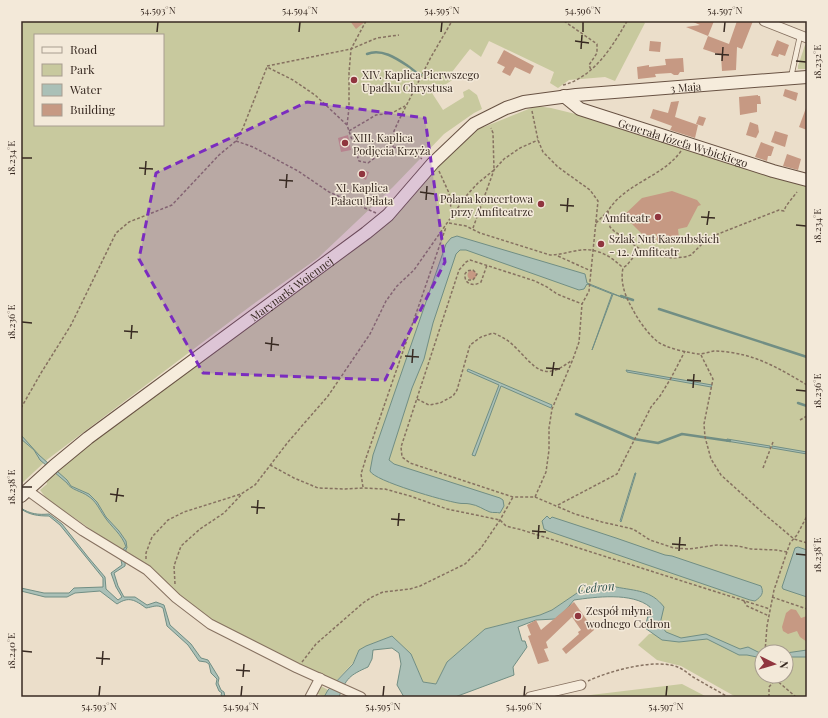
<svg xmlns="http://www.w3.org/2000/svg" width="828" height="718" font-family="'Playfair Display',serif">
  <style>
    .green { fill: #c8c99e; fill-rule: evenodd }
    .water { fill: #aac0b7; stroke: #718e84 }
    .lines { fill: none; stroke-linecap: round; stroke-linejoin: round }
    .stream { stroke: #718e84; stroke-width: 2.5 }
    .building { fill: #c69983 }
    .lane-casing { stroke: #867160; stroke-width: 6 }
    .street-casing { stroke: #867160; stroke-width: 11 }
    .secondary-casing { stroke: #685243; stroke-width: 14 }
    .path { stroke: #867160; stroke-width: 1.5; stroke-dasharray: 3 2; stroke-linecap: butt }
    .lane { stroke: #f6ecdc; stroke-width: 4.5 }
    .street { stroke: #f6ecdc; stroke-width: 9 }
    .secondary { stroke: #f6ecdc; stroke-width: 12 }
    .marked { fill: #7b2cbf; fill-opacity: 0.2; stroke: #7b2cbf; stroke-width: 3; stroke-dasharray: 8 5; stroke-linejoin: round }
    .ticks { fill: none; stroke: #382a22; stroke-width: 1.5 }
    .poi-dot { fill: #90353e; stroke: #f3e9d9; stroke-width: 1.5 }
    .labels { text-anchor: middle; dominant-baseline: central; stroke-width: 3; stroke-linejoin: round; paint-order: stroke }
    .poi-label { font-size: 11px; fill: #382a22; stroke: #f3e9d9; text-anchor: start }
    .street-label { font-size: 11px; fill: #382a22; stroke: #f3e9d9 }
    .water-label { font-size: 12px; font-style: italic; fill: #325651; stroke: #f3e9d9 }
    .neatline { fill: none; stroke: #382a22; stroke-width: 1.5 }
    .ticks-label { font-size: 10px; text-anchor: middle; fill: #382a22 }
  </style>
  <rect width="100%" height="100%" fill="#ebdeca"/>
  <g class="green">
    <path d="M 21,21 L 643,21 L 645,23 L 615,81 L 605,77 L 569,80 L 558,88 L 550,83 L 554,72 L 489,41 L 481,57 L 470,49 L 452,72 L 454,79 L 432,93 L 443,110 L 464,97 L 463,92 L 469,89 L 477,95 L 482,109 L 474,113 L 444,134 L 393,187 L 318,258 L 252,305 L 48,459 L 21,484 ZM 35,35 L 163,35 L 163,125 L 35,125 Z"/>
    <polygon points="805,45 807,45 807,69 798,69 798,66"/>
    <path d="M 536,106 L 551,108 L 596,119 L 807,183 L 807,697 L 736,697 L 681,666 L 657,660 L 638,645 L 649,634 L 665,632 L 660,624 L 659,600 L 580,591 L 552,610 L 540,615 L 485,629 L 447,662 L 436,684 L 423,682 L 411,654 L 392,636 L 366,646 L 359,650 L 353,663 L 336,681 L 298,664 L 210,622 L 146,568 L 46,498 L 40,490 L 47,484 L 46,480 L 86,446 L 385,225 L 406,204 L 437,166 L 468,136 L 481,127 L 484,127 ZM 762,652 L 786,652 L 786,676 L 762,676 Z"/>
    <polygon points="682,684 707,697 574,697"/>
    <polygon points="321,686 328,690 324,697 316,693"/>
  </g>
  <g class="water">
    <path d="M 457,236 L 585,274 L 587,283 L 624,298 L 613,294 L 592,350 L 612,294 L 587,284 L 584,289 L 579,290 L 466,250 L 460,250 L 456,254 L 433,323 L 424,359 L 412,388 L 389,460 L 394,464 L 500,498 L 503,500 L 504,506 L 500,513 C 497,512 493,513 490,512 C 484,510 478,505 470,504 C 466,503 462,504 458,503 C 445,501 374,481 370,471 L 373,455 L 446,244 L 451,238 Z"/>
    <polygon points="468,369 552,405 551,408 501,386 475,456 472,455 499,385 467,371"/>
    <polygon points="626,370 712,385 711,387 627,372"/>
    <path d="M 21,435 L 39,455 L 67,480 L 71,486 L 89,494 L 97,502 L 106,517 L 119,531 L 126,541 L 127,548 L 126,549 L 125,566 L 114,573 L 118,586 L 124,597 L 135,597 L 147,605 L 156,602 L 164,605 L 170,625 L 191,644 L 201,658 L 208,660 L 219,678 L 218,683 L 221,690 L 224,692 L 225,697 L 222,697 L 221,694 L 222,693 L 219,691 L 216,684 L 217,679 L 211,673 L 209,664 L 206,662 L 199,661 L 188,645 L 167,626 L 163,608 C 157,604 153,607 146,608 C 135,600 129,596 117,604 L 100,591 L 75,593 L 67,597 L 45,597 L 21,591 L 21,588 L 44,593 L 69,593 L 74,588 L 103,587 L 103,578 L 60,525 L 49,516 C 38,516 30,515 21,509 L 21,508 C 30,514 38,515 49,514 L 62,524 L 88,557 L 105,577 L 106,589 L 118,600 L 122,597 L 116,587 L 111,573 L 122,565 L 121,560 L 124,548 L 126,547 C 122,534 111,527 104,516 C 99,509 96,501 88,496 C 81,491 71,490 67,483 L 40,460 L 34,450 L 21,439 Z"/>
    <polygon points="727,439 770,446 770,448 726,441"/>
    <polygon points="772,446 807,452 807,454 772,448"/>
    <polygon points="635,473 636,473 621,522 620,521"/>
    <path d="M 547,516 L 550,519 L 552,517 L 616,538 L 665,555 L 672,556 L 761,586 C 764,593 762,596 755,601 L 750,600 L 548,531 L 544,529 L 542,521 Z"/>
    <polygon points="798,547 807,550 807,597 783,589 782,587 795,548"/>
    <path d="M 616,587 C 636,591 651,590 664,607 L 660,624 L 666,632 L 681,638 L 706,634 L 740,649 L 748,647 L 762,654 L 762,658 L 747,655 L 739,655 L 707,639 L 679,642 L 662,640 L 645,628 L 650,607 C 632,592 595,597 574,600 L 565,611 L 555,619 L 536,620 L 518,627 L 522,641 L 525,641 L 527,647 L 513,667 L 514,675 L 455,697 L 404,697 L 397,685 L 401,664 L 399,653 L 392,648 L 373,650 L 372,659 L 368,667 C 350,675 346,678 339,697 L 324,697 L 328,690 L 353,664 L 359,650 L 366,646 L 392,636 L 411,654 L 423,682 L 436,684 L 447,662 L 485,629 L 540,615 L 552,610 L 580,591 Z"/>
    <polygon points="807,650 807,657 786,657 786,653"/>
  </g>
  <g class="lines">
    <g class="stream">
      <path d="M 367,54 C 381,48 396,58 408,66 C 413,69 415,73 421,75"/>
      <polyline points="424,75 457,74"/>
      <polyline points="621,296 633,300"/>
      <polyline points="659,309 807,357"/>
      <polyline points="798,403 807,406"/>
      <polyline points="576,414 634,439 658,443 682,434 730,441"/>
    </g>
  </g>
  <g class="building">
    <polygon points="350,21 366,21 356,29"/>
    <polygon points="691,21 714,21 708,36 686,27 700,25"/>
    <polygon points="737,21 753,21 742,49 737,47 736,70 722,71 721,55 703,49 708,36 729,44"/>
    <polygon points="777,40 789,45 785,56 779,54 778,57 771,55"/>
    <polygon points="650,41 661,42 660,52 649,51"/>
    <polygon points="504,50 534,66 530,74 515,67 510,76 502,72 505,67 497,63"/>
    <polygon points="683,58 684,72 680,72 678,75 674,75 671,73 655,74 656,77 638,79 637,67 649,65 649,67 666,65 665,59"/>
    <polygon points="785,89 798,93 796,101 783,96"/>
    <polygon points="758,95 758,96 760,96 761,104 757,104 757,112 740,115 739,97"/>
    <polygon points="679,101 675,117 698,125 695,138 670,130 672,126 650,118 653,109 668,113 671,102"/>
    <polygon points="806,108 807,108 807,130 799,127"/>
    <polygon points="699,116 706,118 703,126 696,124"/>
    <polygon points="750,122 758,125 759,132 756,138 746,135"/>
    <polygon points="775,131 788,135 785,147 771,142"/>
    <polygon points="348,135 351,150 341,152 338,138"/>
    <polygon points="761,142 774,147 771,156 768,156 767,161 755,157"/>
    <polygon points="787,154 801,159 798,170 783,166"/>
    <polygon points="361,169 369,172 366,180 358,176"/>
    <polygon points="672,191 697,200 701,205 698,206 687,227 678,229 679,238 657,242 656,234 644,236 628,220 623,224 622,217 642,198"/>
    <circle cx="472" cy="275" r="4.5"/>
    <polygon points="574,602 594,630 566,654 562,649 579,634 578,632 581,630 572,617 546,642 548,648 544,649 549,661 538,664 528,636 531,635 527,625 536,620 541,630"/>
    <polygon points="791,609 796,610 801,618 807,616 807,642 800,637 797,631 788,634 783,631 782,627 786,613"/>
  </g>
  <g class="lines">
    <g class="lane-casing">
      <polyline id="lane" points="791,77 800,36"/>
    </g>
    <g class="street-casing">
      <g id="street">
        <polyline points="764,21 807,38"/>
        <polyline points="27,490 83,531 147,570 176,598 210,624 297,668 361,697"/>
        <polyline points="310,697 320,678"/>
        <polyline points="530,697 581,685"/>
      </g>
    </g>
    <g class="secondary-casing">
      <g id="secondary">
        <path id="s1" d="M 564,96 L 580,109 L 773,171 L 807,180"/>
        <path id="s2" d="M 21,496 L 54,466 L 88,438 L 366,233 L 388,215 L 433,163 L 474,124 L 506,108 L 524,102 L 576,95 L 807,77"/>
      </g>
    </g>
    <g class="path">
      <path d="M 366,21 L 351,49 L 349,73 L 349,108 L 347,125 L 359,161 L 368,163 C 392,145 396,141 422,159"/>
      <polyline points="564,21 597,44 597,53 589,65 591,70"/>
      <polyline points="267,66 351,49 377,38 399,35"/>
      <path d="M 563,85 C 593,78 613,46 627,21"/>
      <polyline points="532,111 538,140 543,152 558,167 590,190 598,201 589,291 582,304 579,342 573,359 552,409 549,428 549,450 546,472 535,497 513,497 410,463 402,457 401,447 459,270 466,262 470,260 535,281 547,287 557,294 582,304"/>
      <polyline points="349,131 376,115 392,113 405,106"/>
      <polyline points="236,141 253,147 298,171 329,192 376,213"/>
      <polyline points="393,147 394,131 399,120 431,57 452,21"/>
      <path d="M 681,151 C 663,177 625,183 608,211 L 610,227 L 614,231 L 640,249 L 627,265 L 623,268 C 620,282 625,296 632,308 C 638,320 648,334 658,342 C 666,348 689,353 699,354 C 704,354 709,352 714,351 C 724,351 735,353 744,355 C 767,361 787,373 807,385"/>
      <polyline points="439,171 449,193 452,216"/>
      <path d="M 449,223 L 466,226 L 480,233 L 550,255 C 561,255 571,251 581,250 C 598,248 612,257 623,268"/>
      <polyline points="596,223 608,211"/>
      <polyline points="473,228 494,170 504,159 520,148 538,140"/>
      <polyline points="640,249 653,254 672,258 685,257 691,255 703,243 718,234 779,210 784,211 786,206 797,192"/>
      <polyline points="558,256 591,271"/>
      <path d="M 468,280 L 473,280 L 477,274 L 473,270 L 467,271 L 465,274 C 464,284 473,287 481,282 L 487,265"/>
      <polyline points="701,355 713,379 704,424 705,437 711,459 721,475 763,513 794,539 807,543"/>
      <path d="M 417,399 L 429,405 L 440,403 L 453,396 L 457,390 L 470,345 L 481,337 L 493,333 C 501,336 508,340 514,346 C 535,366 542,384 572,360"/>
      <polyline points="21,408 41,373 71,325 116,233 129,222 172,205 219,155 236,141 243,128 267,67 293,80 315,95 347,125"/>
      <polyline points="800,420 807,416"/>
      <polyline points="270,465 294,478 318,488 345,489 363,488 385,489 410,496 447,509 500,520 506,526 522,530 770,609"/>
      <polyline points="763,468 773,442"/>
      <polyline points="363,487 361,474 366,458 446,227"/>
      <polyline points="535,497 575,514 602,522 633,529 650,540 674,548 689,549 717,545 738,546 751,549 776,550 787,552"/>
      <polyline points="558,505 617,474 651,407 660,396 671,378 685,351"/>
      <polyline points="146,559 146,553 152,537 168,520 184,512 241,494 255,485 288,442 328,396 370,334 386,301 397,286 414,270 466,196 478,183 494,170 493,133 491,128"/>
      <polyline points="175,584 174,566 181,546 200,529 224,513 241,495"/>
      <polyline points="772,597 807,609"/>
      <polyline points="744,601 747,606 769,616"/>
      <polyline points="765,652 767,626 774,590 790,543 797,535 807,516"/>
      <polyline points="302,662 316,644 363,603 372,597 383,592 410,589 420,586 465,564 481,548 500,520 513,497"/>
      <polyline points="775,679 796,697"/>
      <path d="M 588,681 C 609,671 658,657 680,668 C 685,671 689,674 693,677 C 705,684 716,690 728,697"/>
      <polyline points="769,697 769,687 774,681 775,676"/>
    </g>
    <use href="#lane" class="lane"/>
    <use href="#street" class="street"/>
    <use href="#secondary" class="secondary"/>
  </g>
  <path class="marked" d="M 307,102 L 425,118 L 445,262 L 385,380 L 203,373 L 139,259 L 156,173 Z"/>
  <path class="ticks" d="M 157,32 L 158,22M 299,32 L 300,22M 441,32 L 442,22M 583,32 L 583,22M 724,32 L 725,22M 575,41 L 589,43M 581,49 L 582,35M 715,54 L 729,55M 722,61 L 723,47M 796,61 L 806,62M 22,158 L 32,158M 139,168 L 153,169M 145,175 L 146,161M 279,180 L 293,181M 286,188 L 287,174M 420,192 L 434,194M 426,200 L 427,186M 560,205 L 574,206M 567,212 L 568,198M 701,217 L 715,218M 707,225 L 709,211M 796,225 L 806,226M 22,322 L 32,323M 124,331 L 138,332M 131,339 L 132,325M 265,343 L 279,345M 271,351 L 272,337M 405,356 L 419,357M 412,363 L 413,349M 546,368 L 560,369M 552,376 L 554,362M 687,380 L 701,381M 693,388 L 694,374M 796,390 L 806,391M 22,487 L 32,487M 110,494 L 124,496M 116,502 L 118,488M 251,507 L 265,508M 257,514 L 258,500M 391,519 L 405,520M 398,526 L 399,513M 532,531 L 546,532M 538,539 L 539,525M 672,544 L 686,545M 679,551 L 680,537M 796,554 L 806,555M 22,651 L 32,652M 96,658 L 110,659M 102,665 L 103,651M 236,670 L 250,671M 243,677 L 244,664M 99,696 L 100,686M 241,696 L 242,686M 383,696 L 384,686M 524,696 L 525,686M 666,696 L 667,686"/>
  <g class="poi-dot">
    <circle cx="354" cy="80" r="4"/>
    <circle cx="345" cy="143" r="4"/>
    <circle cx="362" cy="174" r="4"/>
    <circle cx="541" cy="204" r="4"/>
    <circle cx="658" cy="217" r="4"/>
    <circle cx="601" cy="244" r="4"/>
    <circle cx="578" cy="616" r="4"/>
  </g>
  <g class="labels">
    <g class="poi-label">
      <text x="362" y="74">XIV. Kaplica Pierwszego<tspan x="362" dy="13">Upadku Chrystusa</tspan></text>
      <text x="353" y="137">XIII. Kaplica<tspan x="353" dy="13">Podjęcia Krzyża</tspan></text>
      <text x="362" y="187" text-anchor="middle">XI. Kaplica<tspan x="362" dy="13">Pałacu Piłata</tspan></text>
      <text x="533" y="198" text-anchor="end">Polana koncertowa<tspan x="533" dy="13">przy Amfiteatrze</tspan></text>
      <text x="650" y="217" text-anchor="end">Amfiteatr</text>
      <text x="609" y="238">Szlak Nut Kaszubskich<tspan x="609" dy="13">- 12. Amfiteatr</tspan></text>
      <text x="586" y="610">Zespół młyna<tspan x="586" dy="13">wodnego Cedron</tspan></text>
    </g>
    <g class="street-label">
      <text stroke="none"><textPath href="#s2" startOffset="805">3 Maja</textPath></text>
      <text stroke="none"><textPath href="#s1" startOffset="129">Generała Józefa Wybickiego</textPath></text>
      <text stroke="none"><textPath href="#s2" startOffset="341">Marynarki Wojennej</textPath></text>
    </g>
    <g class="water-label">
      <text transform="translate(596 587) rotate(-6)">Cedron</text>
    </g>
  </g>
  <rect width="828" height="718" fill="none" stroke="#f3e9d9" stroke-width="44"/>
  <rect x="34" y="34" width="130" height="92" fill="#f3e9d9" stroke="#a89d90"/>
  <rect x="42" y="47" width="20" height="6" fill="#f6ecdc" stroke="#a89d90"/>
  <text x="70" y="54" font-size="12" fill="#382a22">Road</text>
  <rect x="42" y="64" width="20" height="12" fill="#c8c99e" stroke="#a89d90"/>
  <text x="70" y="74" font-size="12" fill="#382a22">Park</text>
  <rect x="42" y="84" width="20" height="12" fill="#aac0b7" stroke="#a89d90"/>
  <text x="70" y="94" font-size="12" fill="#382a22">Water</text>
  <rect x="42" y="104" width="20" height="12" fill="#c69983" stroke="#a89d90"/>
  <text x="70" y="114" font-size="12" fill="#382a22">Building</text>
  <g transform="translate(774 664) rotate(95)"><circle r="19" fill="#f3e9d9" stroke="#a89d90"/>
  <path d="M0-3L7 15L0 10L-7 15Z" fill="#90353e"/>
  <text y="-6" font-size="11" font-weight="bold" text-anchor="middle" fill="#382a22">N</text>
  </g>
  <rect x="22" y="22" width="784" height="674" class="neatline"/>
  <g class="ticks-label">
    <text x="158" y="14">54.593°N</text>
    <text x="300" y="14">54.594°N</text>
    <text x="442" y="14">54.595°N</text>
    <text x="583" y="14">54.596°N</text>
    <text x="725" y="14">54.597°N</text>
    <text transform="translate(817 62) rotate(-90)" y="4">18.232°E</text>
    <text transform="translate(11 158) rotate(-90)" y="4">18.234°E</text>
    <text transform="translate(817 226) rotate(-90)" y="4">18.234°E</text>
    <text transform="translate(11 322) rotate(-90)" y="4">18.236°E</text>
    <text transform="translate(817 391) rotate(-90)" y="4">18.236°E</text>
    <text transform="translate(11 487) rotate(-90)" y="4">18.238°E</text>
    <text transform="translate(817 555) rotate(-90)" y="4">18.238°E</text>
    <text transform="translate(11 651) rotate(-90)" y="4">18.240°E</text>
    <text x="99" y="710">54.593°N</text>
    <text x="241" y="710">54.594°N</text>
    <text x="383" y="710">54.595°N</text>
    <text x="524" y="710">54.596°N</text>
    <text x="666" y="710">54.597°N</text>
  </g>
</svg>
